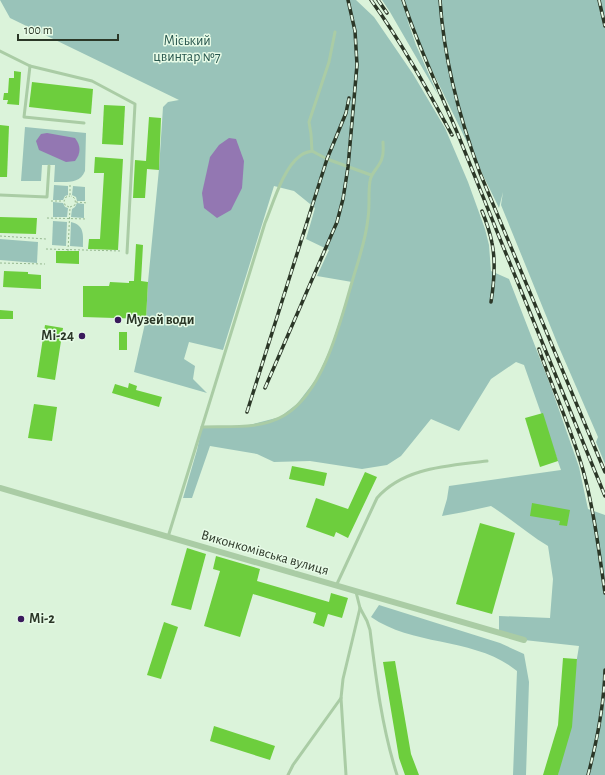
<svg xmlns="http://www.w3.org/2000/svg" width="605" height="775" font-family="'Alegreya Sans',sans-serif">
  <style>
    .green { fill: #99c3b9 }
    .water { fill: #9377b2 }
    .building { fill: #6dce3d }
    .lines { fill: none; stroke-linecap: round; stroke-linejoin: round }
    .path { stroke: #95b88f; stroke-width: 1; stroke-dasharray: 2 2; stroke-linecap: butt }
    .lane { stroke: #aacca5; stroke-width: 3 }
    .street { stroke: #aacca5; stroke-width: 6 }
    .rail-casing { stroke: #2b3727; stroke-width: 3.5 }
    .rail { stroke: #e7fbe7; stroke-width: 2; stroke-dasharray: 6; stroke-linecap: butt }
    .poi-dot { fill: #3a1a5c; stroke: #e7fbe7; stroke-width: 1.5 }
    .labels { text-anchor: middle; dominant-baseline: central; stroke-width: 3; stroke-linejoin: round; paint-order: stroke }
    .park-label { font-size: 14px; fill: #29574e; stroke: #e7fbe7 }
    .poi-label { font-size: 14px; font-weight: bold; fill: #2b3727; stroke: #e7fbe7; text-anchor: start }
    .street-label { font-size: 14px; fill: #2b3727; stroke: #e7fbe7 }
  </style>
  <rect width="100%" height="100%" fill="#dbf3da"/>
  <g class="green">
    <path d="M 0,0 L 356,0 L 374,17 L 413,74 L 445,128 L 468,182 L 485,229 L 489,245 L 491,271 L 509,279 L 551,387 L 579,467 L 588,509 L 605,515 L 605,775 L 558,775 L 579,646 L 524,640 L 499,633 L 499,616 L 550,618 L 553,579 L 548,546 C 528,534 510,518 491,506 L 464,512 L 442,516 L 447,499 L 449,486 L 561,470 L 524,365 L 516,362 L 491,379 L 459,431 L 431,419 L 401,456 L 387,465 L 362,469 L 310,461 L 274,462 L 257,454 L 210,446 L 192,498 L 183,498 L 197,450 L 202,427 L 245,426 L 280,417 L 297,404 L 317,378 L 331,347 L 352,282 L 317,276 L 329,250 L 306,239 L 315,208 L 294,191 L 274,186 L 223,350 L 189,342 L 184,359 L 195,366 L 193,379 L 207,393 L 134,372 L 146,319 L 148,282 L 159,169 L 163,107 L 168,102 L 179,100 L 10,18 Z"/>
    <polygon points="382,0 605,0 605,464 596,442 598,437 558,345 501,205 503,192 499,208 407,19 416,45 438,95 390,12"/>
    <path d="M 25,127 L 86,133 L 85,171 C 80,184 66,182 54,182 L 55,165 L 42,165 L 41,181 L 21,181 Z"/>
    <polygon points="54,185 68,186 68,195 65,196 63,200 53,200"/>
    <polygon points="73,186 85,187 85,201 77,201 76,197 72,195"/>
    <polygon points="53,202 63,203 65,207 68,208 67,217 53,217"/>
    <polygon points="77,203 84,204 84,218 71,217 72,209 75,207"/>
    <polygon points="53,221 67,222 66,246 52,245"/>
    <path d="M 71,222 C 85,225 83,236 83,247 L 70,246 Z"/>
    <polygon points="0,239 38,242 37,263 0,260"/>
    <path d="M 379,605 L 500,643 L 524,654 L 529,682 L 526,775 L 513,775 L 517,671 C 476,637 414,647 371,617 Z"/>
  </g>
  <g class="water">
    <path d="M 47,133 L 75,138 C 81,146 81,153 75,161 L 66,162 L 39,150 L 36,141 L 41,134 Z"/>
    <polygon points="229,138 236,139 244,161 242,188 231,210 217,218 204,208 202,193 210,157 219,145"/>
  </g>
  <g class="building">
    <polygon points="14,71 21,72 19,105 7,104 8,100 3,100 4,93 8,93 9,78 14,78"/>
    <polygon points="32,82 93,89 91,114 29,107"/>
    <polygon points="104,105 125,106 123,145 102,144"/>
    <polygon points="149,117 161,118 159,170 147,169 145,198 133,198 135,160 146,161"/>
    <polygon points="0,125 9,126 7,177 0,177"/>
    <polygon points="95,157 123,159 118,250 88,249 89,239 100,239 104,173 94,173"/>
    <polygon points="0,217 37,218 36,234 0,233"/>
    <polygon points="136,244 143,245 141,281 148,282 146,319 83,317 83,286 109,286 110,282 129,283 129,281 134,281"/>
    <polygon points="56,251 79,251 79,264 56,263"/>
    <polygon points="4,271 28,272 28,274 41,275 41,289 3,287"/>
    <polygon points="0,310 13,311 13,319 0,319"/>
    <polygon points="45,325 63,328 55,380 37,377"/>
    <rect x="119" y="332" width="8" height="18"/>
    <polygon points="129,383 137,386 136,390 162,397 159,407 112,393 115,384 128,388"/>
    <polygon points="34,404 57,407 52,441 28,438"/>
    <polygon points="543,413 558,461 540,467 525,418"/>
    <polygon points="292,466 327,473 324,486 289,479"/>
    <polygon points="365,472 377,477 348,538 336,532 334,537 306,527 316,498 348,509"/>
    <polygon points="532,503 570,510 567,526 559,525 560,521 530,516"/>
    <polygon points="480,523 515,533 492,614 456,604"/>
    <polygon points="187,548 206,554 191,610 171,605"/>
    <polygon points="216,556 260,569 257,581 329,602 331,593 348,598 342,618 328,614 324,627 313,623 316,613 253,594 240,637 204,626 220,571 213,569"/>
    <polygon points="164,622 178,627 161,679 147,675"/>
    <polygon points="563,658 577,659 572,727 558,775 543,775 558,725"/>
    <polygon points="395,661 411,754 419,775 405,775 399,758 383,662"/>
    <polygon points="214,726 275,746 270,760 210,741"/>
  </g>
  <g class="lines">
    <g class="path">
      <polyline points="70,195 70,185"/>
      <polyline points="51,201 63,201"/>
      <polyline points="76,202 88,203"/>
      <polyline points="69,207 65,205 64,201 66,197 70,196"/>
      <path d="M 70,207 L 75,205 C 76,201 75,197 71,196"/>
      <polyline points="47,218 87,219"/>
      <polyline points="0,236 46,239"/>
      <polyline points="46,249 122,251"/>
      <polyline points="68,251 70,207"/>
      <polyline points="0,263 45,264"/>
    </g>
    <g class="lane">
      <polyline points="0,51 30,66 92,81 135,104 127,253"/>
      <polyline points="30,66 24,117 84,123"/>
      <polyline points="312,151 327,159 371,175"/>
      <polyline points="0,195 47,197 49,166"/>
      <path d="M 202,427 C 230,426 260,430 285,415 C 324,391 340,323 352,282 C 358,261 366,240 368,218 C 370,206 368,193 370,181 C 371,172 380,167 382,158 C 384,153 383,147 383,142"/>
      <path d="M 168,537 L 265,223 C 273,204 283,168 300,156 C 303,153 308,152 312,151 L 311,134 L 309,122 L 329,62 L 335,32"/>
      <path d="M 336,586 L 377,498 C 404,467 449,466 487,461"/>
      <path d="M 356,592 L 360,608 L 367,621 L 370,630 C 376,679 382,728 397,775"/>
      <polyline points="288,775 293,765 341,698"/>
      <polyline points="346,775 341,698 343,679 360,608"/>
    </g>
    <polyline class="street" points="0,488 524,640"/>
    <g class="rail-casing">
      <g id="rail">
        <path d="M 371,0 C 402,43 427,89 452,135"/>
        <polyline points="378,0 387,13"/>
        <path d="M 403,0 C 418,47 440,91 459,137 C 507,257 556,377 605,496"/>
        <path d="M 440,0 C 444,60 459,117 480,173 L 605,472"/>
        <polyline points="599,0 605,26"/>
        <path d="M 482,211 C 486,221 490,232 492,243 C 496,262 494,283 491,302"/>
        <path d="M 539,349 C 553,390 571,428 583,470 C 594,510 599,552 605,593"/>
        <polyline points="265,388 337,222 343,199 348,167 357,65 355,31 348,0"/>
        <polyline points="247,412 327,159 346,113 349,98"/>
        <path d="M 588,775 C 597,741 604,705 605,670"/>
      </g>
    </g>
    <use href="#rail" class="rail"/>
  </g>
  <g class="poi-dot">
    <circle cx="118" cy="320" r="4"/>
    <circle cx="82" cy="336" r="4"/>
    <circle cx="21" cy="619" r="4"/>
  </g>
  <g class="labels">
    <g class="park-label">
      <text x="187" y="41">Міський<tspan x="187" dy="16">цвинтар №7</tspan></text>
    </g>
    <g class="poi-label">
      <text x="126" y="320">Музей води</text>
      <text x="74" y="336" text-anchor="end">Мі-24</text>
      <text x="29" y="619">Мі-2</text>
    </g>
    <g class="street-label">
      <text transform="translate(265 553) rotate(16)">Виконкомівська вулиця</text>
    </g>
  </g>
  <path d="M18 34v6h100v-6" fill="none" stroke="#2b3727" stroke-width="2"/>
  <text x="24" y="34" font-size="12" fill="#2b3727" stroke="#e7fbe7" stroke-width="3" paint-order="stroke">100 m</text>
</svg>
